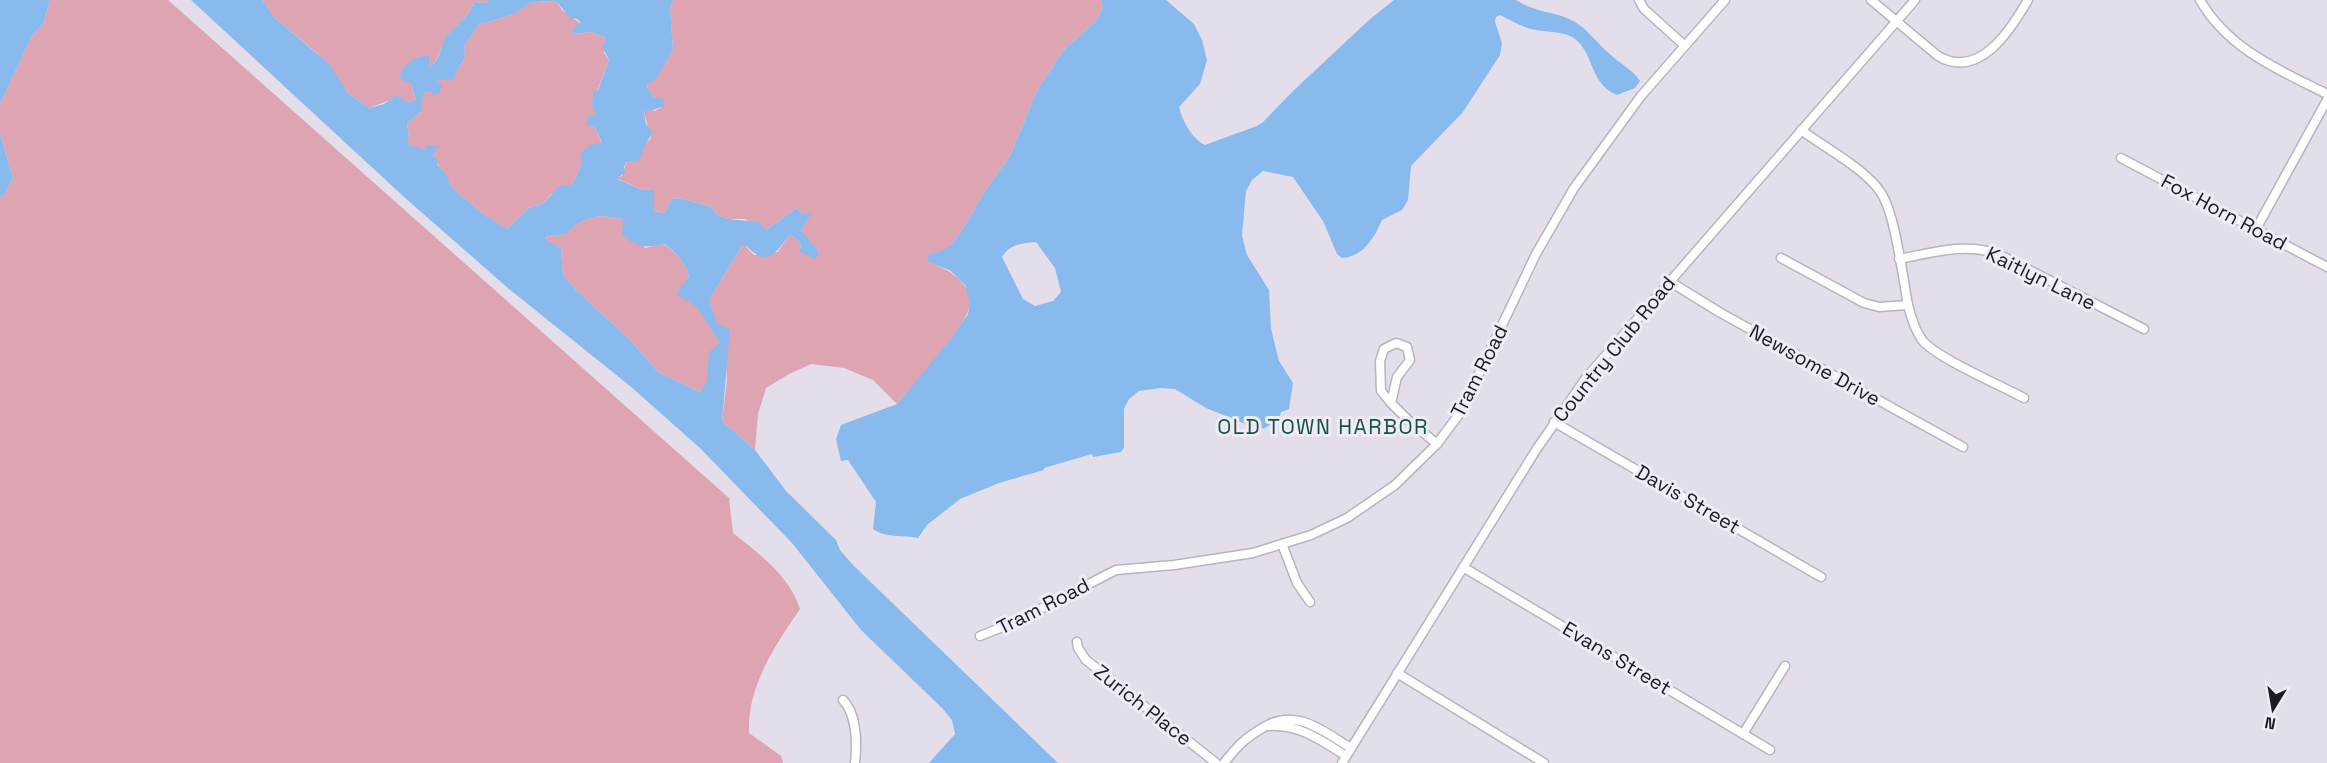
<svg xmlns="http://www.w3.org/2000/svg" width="2327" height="763" font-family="'Space Grotesk',sans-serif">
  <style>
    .green { fill: #dea4b2 }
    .water { fill: #89baed; fill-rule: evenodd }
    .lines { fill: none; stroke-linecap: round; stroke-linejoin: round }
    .minor-casing { stroke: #b9b3bf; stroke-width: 11 }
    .minor { stroke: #fff; stroke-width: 8 }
    .labels { text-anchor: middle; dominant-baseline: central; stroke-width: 6; stroke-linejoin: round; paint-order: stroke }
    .street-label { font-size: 20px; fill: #1d1b20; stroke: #f0ebf7 }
    .neighbourhood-label { font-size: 21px; letter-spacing: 1.5px; fill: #0d5840; stroke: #f0ebf7 }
  </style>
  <rect width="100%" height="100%" fill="#e3deea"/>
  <g class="green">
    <path d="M 50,0 L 168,0 L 729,498 L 733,533 C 760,555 789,575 800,609 C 775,645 747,687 749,733 L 781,756 L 783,763 L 0,763 L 0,197 L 4,195 L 13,178 L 0,134 L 0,104 L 32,36 L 43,24 Z"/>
    <path d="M 262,0 L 489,0 L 487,3 L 474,2 C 467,21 453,26 445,40 C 439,50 439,60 429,68 L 429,55 L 411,83 L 416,100 L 407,102 L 393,99 L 369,108 L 348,93 L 318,54 L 274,17 Z"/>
    <path d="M 673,0 L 1101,0 L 1103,6 L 1097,20 L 1063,51 L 1037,91 L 1010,156 L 985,191 L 965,226 L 952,244 L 929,262 C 948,270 968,279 970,302 C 972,321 911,387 897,404 L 873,380 L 844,368 L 811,364 L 789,374 L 766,388 L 758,414 L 755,450 L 722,421 L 727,380 L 726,361 L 709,300 L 742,246 L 745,246 L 754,255 L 778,252 L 789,235 L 796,238 L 801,246 L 799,251 L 807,254 L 819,253 C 815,243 803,239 801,228 C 799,220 802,216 797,208 L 766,230 L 745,219 L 728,219 L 717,215 L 711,207 L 680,198 L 672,199 L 665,213 L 654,211 L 654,189 L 643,190 L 616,178 L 622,176 L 627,161 L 638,161 L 641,157 L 642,148 L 651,138 L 644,112 L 650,109 L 654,111 L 663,107 L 647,89 L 648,84 L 673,49 L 670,9 Z"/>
    <path d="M 545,1 L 557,2 L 562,10 L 581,24 L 572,34 L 592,32 L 606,38 L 604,53 L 609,60 L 592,104 L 597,115 L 590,126 L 596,129 L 602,144 L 581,165 L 573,184 L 551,194 L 544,203 L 529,208 L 507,229 L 483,214 L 450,186 C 448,174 438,167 433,156 L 437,147 L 425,151 L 406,144 L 409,137 L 407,124 L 421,111 L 421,102 L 425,92 L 432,90 L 439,84 L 436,80 C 453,73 468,67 464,46 L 479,24 C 493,21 521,14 528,3 Z"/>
    <path d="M 602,216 L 623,219 L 645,248 L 663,244 C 677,253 684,260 689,276 L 683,287 L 690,302 L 697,306 L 720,343 L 707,381 L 700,392 L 658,372 L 631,341 L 577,291 L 563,275 L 561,248 L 545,240 L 547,236 L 567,234 C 577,221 586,219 602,216 Z"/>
  </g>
  <g class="water">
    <polygon points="0,0 50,0 43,24 32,36 0,104"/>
    <path d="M 191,0 L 262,0 L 274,17 L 328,63 L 348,93 L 369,108 L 384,104 L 396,95 L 407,102 L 416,100 L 411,83 L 399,79 C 405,62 412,58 429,55 L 429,67 C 440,61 439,50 445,39 C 453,26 467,21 474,2 L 487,3 L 489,0 L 673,0 L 670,9 L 673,49 L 656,79 L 648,84 L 647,88 L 654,97 L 665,100 L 663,107 L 644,112 L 646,124 L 652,131 C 650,141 642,145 642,156 L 638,161 L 627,161 L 624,167 L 625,172 L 617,179 L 643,190 L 654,189 L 654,211 L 665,213 L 672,199 L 680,198 L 711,207 L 717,215 L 728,219 L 759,222 L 766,230 L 797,208 L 801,214 L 812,213 L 801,230 C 807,239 815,244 819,253 L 815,259 L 799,251 L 801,246 L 796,238 L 789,235 C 775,255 767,267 746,246 L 742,246 L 709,300 L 717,323 L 730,330 L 722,421 L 755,450 L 786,491 L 836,540 L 840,550 L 853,565 L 1058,763 L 929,763 L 955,734 L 952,720 L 942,708 L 861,630 L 792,543 L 700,448 L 630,386 L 509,289 L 404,197 ZM 545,1 L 557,2 L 570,18 L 577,19 L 581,23 L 574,27 L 571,34 L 592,32 L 606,38 L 603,48 L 609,60 L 598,90 L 593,93 L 592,104 L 596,115 L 589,115 L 586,124 L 596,129 L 602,143 L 592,144 L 581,153 L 581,165 L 573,184 L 558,187 L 544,203 L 529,208 L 507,229 L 483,214 L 450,186 L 448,177 L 437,164 L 437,159 L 433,156 L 438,146 L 427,145 L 425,150 L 407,144 L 409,137 L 407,124 L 421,111 L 421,102 L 425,92 L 432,91 L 433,96 L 439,93 L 442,86 L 437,80 L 454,79 C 456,64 468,65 464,46 L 479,24 C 493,21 521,14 529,3 ZM 602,216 L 623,219 L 622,234 C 635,248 646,248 664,244 C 677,253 684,260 689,276 L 676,294 L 697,307 L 720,343 L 709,352 L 707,381 L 700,392 L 658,372 L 631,341 L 577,291 L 563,275 L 561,248 L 545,239 L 547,236 L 567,234 C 577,221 586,219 602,216 Z"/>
    <path d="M 1101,0 L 1166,0 L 1194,24 L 1202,40 L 1207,60 L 1200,84 L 1179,107 C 1182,120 1192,139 1205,145 L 1257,126 L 1263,122 L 1292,92 L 1369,20 L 1394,0 L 1516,0 C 1534,12 1550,11 1569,19 C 1586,26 1597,44 1612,56 C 1622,65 1632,69 1640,81 L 1635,88 L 1617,95 C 1588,83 1595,51 1572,37 C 1561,31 1543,32 1531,29 C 1520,26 1510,20 1500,15 L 1496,17 L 1495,22 L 1502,43 L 1500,55 L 1463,112 L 1411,166 L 1408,200 L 1402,210 L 1382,220 C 1374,238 1363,257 1342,258 L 1337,254 L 1323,221 L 1293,177 L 1263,171 L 1252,180 L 1246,191 L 1242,236 L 1247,255 L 1269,290 L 1271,329 L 1279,361 L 1293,383 L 1289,409 L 1281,412 L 1279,419 L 1265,428 L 1258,429 L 1206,408 L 1175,389 L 1161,388 L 1139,391 L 1129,399 L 1124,409 L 1124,448 L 1121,452 L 1093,457 L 1092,454 L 1044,468 L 1044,470 L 999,483 L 960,499 L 927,525 L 918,538 C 903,535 885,538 873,529 L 876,502 L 848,460 L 841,461 L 836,439 L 841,425 L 897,404 L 950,340 L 968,314 L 970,303 L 965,285 L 951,271 L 929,262 L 927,255 L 942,251 L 952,244 L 965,226 L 985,191 L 1010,156 L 1037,91 L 1063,51 L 1097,20 L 1103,6 ZM 1036,242 L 1055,268 L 1061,292 L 1053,301 L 1035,306 L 1023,299 L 1002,257 C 1010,244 1022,243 1036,242 Z"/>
    <polygon points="0,134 13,178 4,195 0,197"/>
  </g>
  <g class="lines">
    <g class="minor-casing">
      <g id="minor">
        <polyline points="1639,0 1644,9 1684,45"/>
        <path d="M 1871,0 L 1938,56 C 1979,80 2010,31 2028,0"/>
        <path d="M 2200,0 C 2228,49 2279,70 2327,94"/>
        <path d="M 1801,130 C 1824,147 1867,170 1881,193 C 1895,213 1903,279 1908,305 C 1911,317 1915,330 1922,340 C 1935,357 2002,386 2024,398"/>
        <polyline points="2121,158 2327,267"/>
        <polyline points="2256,229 2327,100"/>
        <polyline points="1781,258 1864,303 1879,307 1908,305"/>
        <path d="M 1899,259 C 1931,253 1966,242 1998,254 L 2144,329"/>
        <polyline points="1669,281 1719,312 1963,447"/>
        <polygon points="1396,343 1407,347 1410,360 1397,377 1391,403 1381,391 1380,361 1384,349"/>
        <polyline points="1391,403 1408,420 1437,444"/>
        <polyline points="1554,422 1821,577"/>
        <polyline points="1282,544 1297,583 1310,602"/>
        <polyline points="1463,567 1770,750"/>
        <polyline points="980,636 1015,622 1116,570 1174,565 1253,553 1311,535 1347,518 1395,485 1437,444 1460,413 1536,254 1574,188 1641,96 1725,0"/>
        <polyline points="1077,642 1078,648 1086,660 1216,763"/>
        <polyline points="1397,673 1544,763"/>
        <path d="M 843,700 C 857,715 857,744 855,763"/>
        <path d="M 1268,726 C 1299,724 1321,740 1346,756"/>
        <polyline points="1743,734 1785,666"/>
        <path d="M 1224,763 C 1239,744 1245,738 1266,726 C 1297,708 1324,732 1351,748"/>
        <polyline points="1342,763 1536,450 1586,378 1915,0"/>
      </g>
    </g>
    <use href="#minor" class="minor"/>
  </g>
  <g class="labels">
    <g class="street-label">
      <text transform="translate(2224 212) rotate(28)">Fox Horn Road</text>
      <text transform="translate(2041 278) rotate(26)">Kaitlyn Lane</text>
      <text transform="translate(1614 349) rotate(-51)">Country Club Road</text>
      <text transform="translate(1815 365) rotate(29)">Newsome Drive</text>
      <text transform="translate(1479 371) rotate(-63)">Tram Road</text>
      <text transform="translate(1688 499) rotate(30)">Davis Street</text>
      <text transform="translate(1043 606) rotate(-27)">Tram Road</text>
      <text transform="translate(1617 658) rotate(31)">Evans Street</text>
      <text transform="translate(1143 705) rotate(38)">Zurich Place</text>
    </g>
    <g class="neighbourhood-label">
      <text x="1323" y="426">OLD TOWN HARBOR</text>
    </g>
  </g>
  <g transform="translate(2273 709) rotate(191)" stroke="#f0ebf7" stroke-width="4.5" paint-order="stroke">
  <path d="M0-4.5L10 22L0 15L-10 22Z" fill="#1d1b20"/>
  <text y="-9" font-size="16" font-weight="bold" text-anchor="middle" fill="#1d1b20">N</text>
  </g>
</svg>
